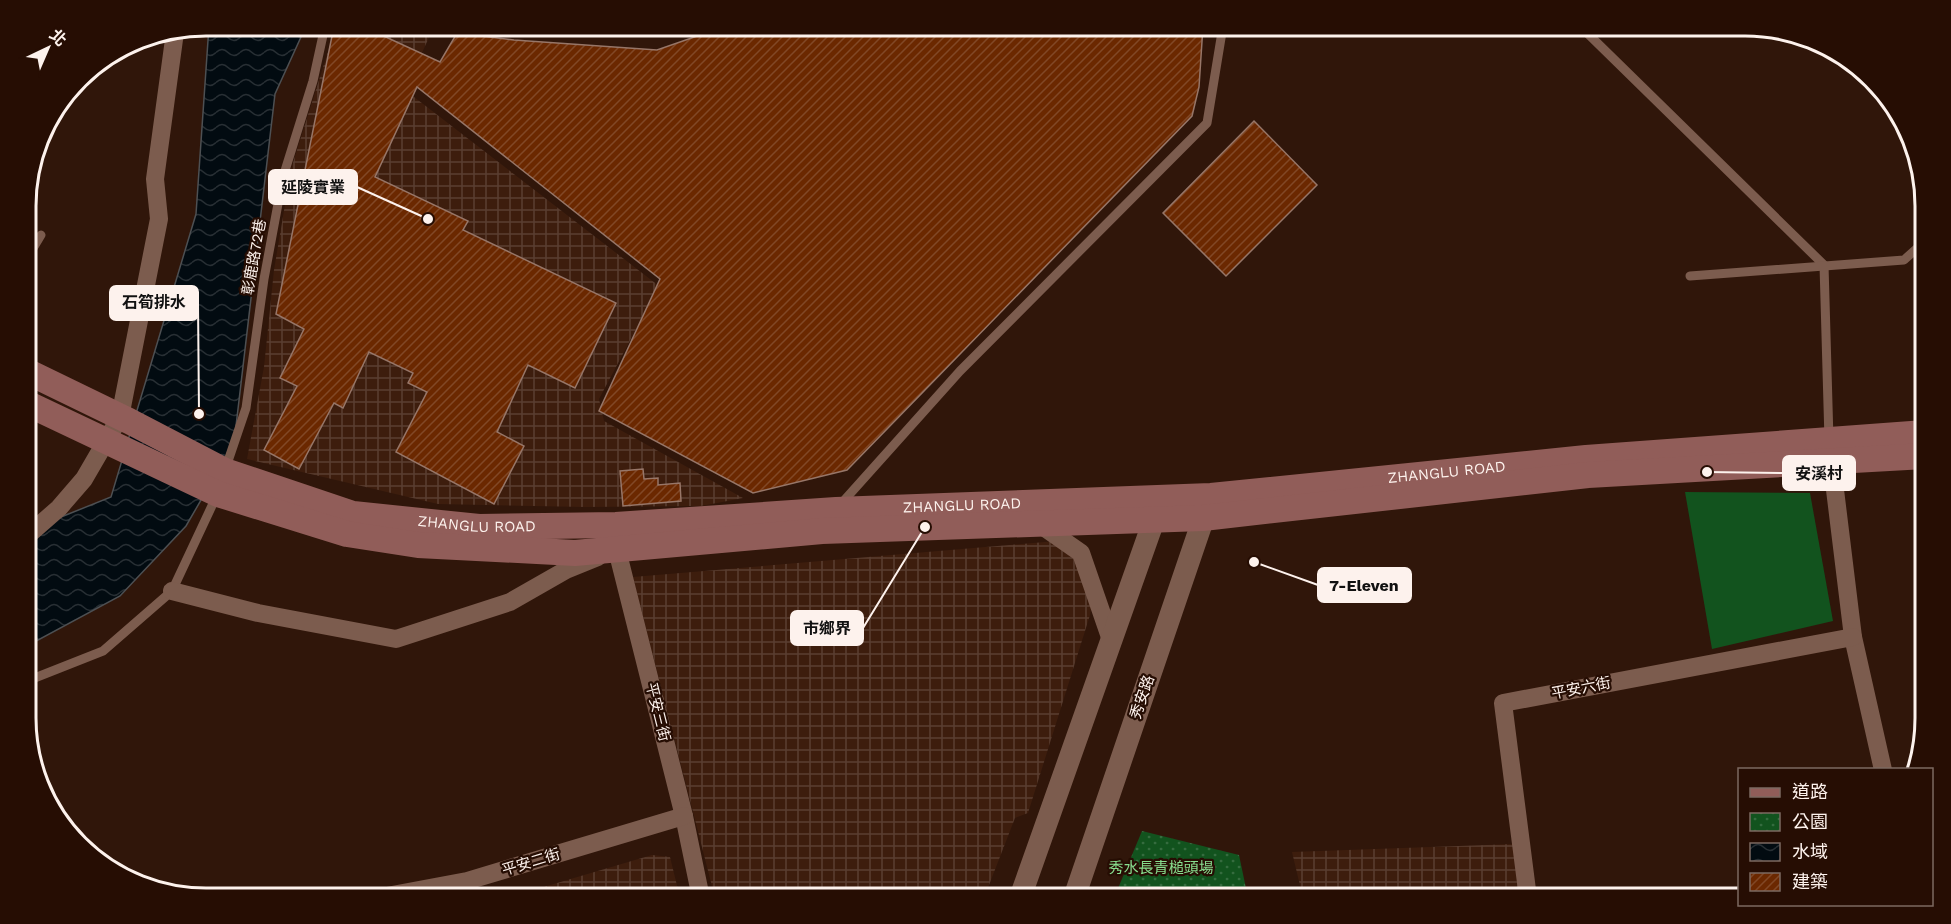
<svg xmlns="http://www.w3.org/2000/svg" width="1951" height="924" font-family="'Work Sans','Noto Sans TC',sans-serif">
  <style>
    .industrial { fill: url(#industrial-grid) }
    .park { fill: url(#park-dots) }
    .pitch { fill: #12531e }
    .water { fill: url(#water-waves); stroke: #4d5053; stroke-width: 1.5 }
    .building { fill: url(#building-hatch); stroke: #977668; stroke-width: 1.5 }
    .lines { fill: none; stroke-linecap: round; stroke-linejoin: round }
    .service { stroke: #7c5c4e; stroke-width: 9 }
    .minor { stroke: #7c5c4e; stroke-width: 18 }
    .tertiary { stroke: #7c5c4e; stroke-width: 22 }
    .secondary { stroke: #915d59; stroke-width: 26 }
    .labels { text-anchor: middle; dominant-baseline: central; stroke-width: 4.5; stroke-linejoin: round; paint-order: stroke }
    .street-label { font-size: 15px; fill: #fdf2ed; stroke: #260d03 }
    .park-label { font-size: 15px; fill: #88de8f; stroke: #260d03 }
    .rim { fill: none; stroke: #fdf2ed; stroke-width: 3 }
    .leader { fill: none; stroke: #fdf2ed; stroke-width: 2 }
    .callout-dot { fill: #fdf2ed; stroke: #260d03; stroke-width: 2 }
    .callout { fill: #fdf2ed; stroke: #fdf2ed; stroke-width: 2 }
    .callout-label { font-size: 16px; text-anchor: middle; font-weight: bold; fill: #111 }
  </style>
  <defs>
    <pattern id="industrial-grid" width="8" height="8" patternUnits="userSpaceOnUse" patternTransform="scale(1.5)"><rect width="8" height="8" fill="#3d1d0d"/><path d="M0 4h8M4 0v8" fill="none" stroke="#5a3e31"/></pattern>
    <pattern id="park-dots" width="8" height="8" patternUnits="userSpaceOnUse" patternTransform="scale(1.5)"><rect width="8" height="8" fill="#12531e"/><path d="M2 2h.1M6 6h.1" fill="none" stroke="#356c3f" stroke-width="1.8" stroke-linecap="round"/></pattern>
    <pattern id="water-waves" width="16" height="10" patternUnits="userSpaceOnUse" patternTransform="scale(1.5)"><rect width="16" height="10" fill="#020b11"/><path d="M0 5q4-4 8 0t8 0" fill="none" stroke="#282f34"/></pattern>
    <pattern id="building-hatch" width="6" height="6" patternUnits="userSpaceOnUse" patternTransform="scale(1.5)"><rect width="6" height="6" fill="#6b2800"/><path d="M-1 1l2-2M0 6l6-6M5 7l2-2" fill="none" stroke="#814826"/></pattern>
  </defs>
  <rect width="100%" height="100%" fill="#30160a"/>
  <g class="industrial">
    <polygon points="336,26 418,26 431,33 405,90 659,286 599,399 604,421 743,498 701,506 585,507 438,504 247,459 264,367 274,270 291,169"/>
    <polygon points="1057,541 1083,566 1093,595 1090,615 1028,813 1015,818 984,898 715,898 633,577"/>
    <polygon points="1514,844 1526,898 1303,898 1292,852"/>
    <polygon points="652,855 670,857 680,898 506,898"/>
  </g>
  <polygon class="park" points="1142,831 1239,855 1248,898 1114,898"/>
  <polygon class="pitch" points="1685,492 1810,493 1833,621 1712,649"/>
  <polygon class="water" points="209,26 306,26 275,94 234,443 186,526 120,596 27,646 27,543 56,519 111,497 196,214"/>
  <g class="building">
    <polygon points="334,26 362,26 440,62 457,33 514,40 657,50 726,26 1203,26 1199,87 1192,116 847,470 753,493 599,411 660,279 417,87 375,177 468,221 463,230 616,303 575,388 528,365 497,432 524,446 494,504 396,452 427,392 408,383 413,373 369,352 343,408 334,403 299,469 264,450 297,386 280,378 304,329 276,314"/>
    <polygon points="1254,121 1317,185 1226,276 1163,213"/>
    <polygon points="643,469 644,479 658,478 658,485 680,483 681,501 623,506 620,471"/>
  </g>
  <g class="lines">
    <g class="service">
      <polyline points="1580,26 1824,265 1829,440"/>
      <polyline points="26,260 41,235"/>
      <polyline points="1690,276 1904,260 1924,242"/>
      <polyline points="225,470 246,408 264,279 283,177 313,81 325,26"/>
      <polyline points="840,505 960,371 1207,123 1223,26"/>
      <polyline points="27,681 103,651 172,591 217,495"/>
    </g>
    <g class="minor">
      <polyline points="1830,449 1853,637 1883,770"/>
      <polyline points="1038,523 1081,553 1111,640"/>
      <polyline points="27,536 59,508 84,479 120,417 159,219 155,179 175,32"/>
      <polyline points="617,538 617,550 684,816 701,898"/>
      <polyline points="172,591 258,613 396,639 510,602 566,570 598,557"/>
      <polyline points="376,898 467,881 684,816"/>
      <polyline points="1528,898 1503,703 1853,637"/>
    </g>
    <g class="tertiary">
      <polyline points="1020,898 1160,503"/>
      <polyline points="1074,898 1209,502"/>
    </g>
    <g class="secondary">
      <path id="s1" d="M 26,371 L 129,421 L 225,471 L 353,514 L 479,527 L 616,525 L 836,510 L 1211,496 L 1586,458 L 1925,433"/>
      <polyline points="26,403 218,494 347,534 418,545 575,553 822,531 1203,518 1588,475 1925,456"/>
    </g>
  </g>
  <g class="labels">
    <g class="street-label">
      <text transform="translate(254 257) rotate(-80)">彰鹿路72巷</text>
      <text stroke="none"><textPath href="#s1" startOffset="1454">ZHANGLU ROAD</textPath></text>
      <text stroke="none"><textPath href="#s1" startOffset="968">ZHANGLU ROAD</textPath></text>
      <text stroke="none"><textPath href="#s1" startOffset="482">ZHANGLU ROAD</textPath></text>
      <text transform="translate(1581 688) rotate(-11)">平安六街</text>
      <text transform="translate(1142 697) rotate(-71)">秀安路</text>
      <text transform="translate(658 712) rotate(76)">平安三街</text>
      <text transform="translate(531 862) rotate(-17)">平安二街</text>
    </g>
    <g class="park-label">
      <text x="1161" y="868">秀水長青槌頭場</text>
    </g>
  </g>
  <path d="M0 0H1951V924H0ZM206 36H1745A170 170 0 0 1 1915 206V718A170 170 0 0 1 1745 888H206A170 170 0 0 1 36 718V206A170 170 0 0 1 206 36Z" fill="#260d03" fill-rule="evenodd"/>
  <path class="rim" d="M206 36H1745A170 170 0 0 1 1915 206V718A170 170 0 0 1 1745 888H206A170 170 0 0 1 36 718V206A170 170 0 0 1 206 36Z"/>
  <path class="leader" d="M428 219L357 187M199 414L198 303M1707 472L1783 473M1254 562L1318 585M925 527L863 628"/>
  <g class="callout-dot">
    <circle cx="428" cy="219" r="6"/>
    <circle cx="199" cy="414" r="6"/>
    <circle cx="1707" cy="472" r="6"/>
    <circle cx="1254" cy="562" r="6"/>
    <circle cx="925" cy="527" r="6"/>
  </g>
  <g class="callout">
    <rect x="269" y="170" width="88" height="34" rx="6"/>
    <rect x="110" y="286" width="88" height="34" rx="6"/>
    <rect x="1783" y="456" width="72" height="34" rx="6"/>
    <rect x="1318" y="568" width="93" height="34" rx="6"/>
    <rect x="791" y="611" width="72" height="34" rx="6"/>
  </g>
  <g class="callout-label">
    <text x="313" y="193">延陵實業</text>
    <text x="154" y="308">石筍排水</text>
    <text x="1819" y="479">安溪村</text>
    <text x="1364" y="591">7-Eleven</text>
    <text x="827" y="634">市鄉界</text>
  </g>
  <rect x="1738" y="768" width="195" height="138" fill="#260d03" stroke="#7c6961" stroke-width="1.5"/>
  <rect x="1750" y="788" width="30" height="9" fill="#915d59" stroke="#7c6961" stroke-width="1.5"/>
  <text x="1792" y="798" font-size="18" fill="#fdf2ed">道路</text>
  <rect x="1750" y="813" width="30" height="18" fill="url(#park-dots)" stroke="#7c6961" stroke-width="1.5"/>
  <text x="1792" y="828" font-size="18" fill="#fdf2ed">公園</text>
  <rect x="1750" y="843" width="30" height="18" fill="url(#water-waves)" stroke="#7c6961" stroke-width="1.5"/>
  <text x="1792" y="858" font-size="18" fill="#fdf2ed">水域</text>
  <rect x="1750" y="873" width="30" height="18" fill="url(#building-hatch)" stroke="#7c6961" stroke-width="1.5"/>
  <text x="1792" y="888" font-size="18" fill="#fdf2ed">建築</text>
  <g transform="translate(48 48) rotate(44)" stroke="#260d03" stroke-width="4.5" paint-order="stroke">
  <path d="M0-4.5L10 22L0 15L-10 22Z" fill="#fdf2ed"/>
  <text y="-9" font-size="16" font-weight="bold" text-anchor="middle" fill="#fdf2ed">北</text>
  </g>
</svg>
